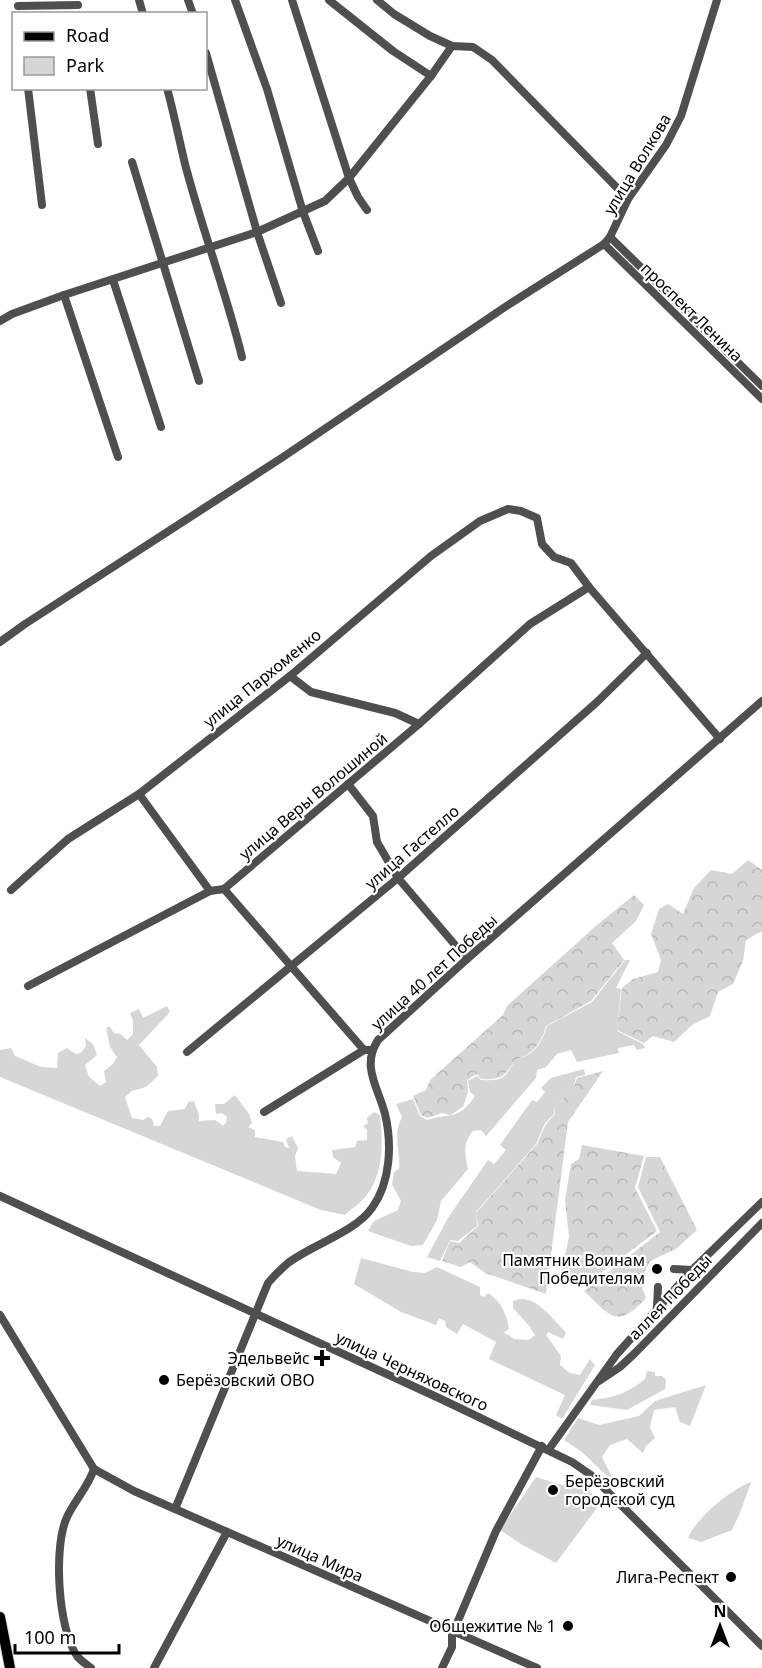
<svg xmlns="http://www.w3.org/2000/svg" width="762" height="1668" font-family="'Noto Sans',sans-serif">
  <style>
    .green { fill: #d6d6d6 }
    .forest { fill: url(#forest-crowns) }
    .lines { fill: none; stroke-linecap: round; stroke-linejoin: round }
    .major-casing { stroke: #dbdbdb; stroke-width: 12 }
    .minor { stroke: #4f4f4f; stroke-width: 8 }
    .major { stroke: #000; stroke-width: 10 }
    .poi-dot { fill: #000; stroke: #fff; stroke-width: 2 }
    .labels { text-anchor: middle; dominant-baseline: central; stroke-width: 4.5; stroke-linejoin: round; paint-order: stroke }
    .street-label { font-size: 16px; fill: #000; stroke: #fff }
    .poi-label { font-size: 16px; fill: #000; stroke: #fff; text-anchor: end }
  </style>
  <defs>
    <pattern id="forest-crowns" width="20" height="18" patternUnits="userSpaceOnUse" patternTransform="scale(1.5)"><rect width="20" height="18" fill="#d6d6d6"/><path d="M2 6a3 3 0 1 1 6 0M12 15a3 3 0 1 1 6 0" fill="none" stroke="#b6b6b6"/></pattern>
  </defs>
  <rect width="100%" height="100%" fill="#fff"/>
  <g class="green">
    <path d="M 625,960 L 630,960 L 616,988 L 621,989 L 617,1031 L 643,1044 L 645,1048 L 637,1050 L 634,1045 L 618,1048 L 619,1053 L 577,1062 L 571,1050 L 557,1054 L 546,1067 L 537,1070 L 536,1078 L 486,1136 L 481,1130 L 473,1131 C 462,1144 465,1153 468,1169 L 441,1201 L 437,1220 L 423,1245 L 411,1246 L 368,1231 L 374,1221 L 398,1210 L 401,1201 L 392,1184 L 394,1172 L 399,1169 C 401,1150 392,1137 402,1117 L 396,1104 L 413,1099 L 420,1116 L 427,1120 C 452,1112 458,1121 475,1096 L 470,1092 L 468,1081 L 477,1076 L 481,1080 C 503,1081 505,1079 515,1060 C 535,1054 541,1045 547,1026 L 592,1002 Z"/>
    <path d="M 167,1006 L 170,1012 L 139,1045 L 157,1067 L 158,1076 L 146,1087 L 132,1091 L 125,1097 L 132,1118 L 143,1120 L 148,1117 L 152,1119 L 154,1126 L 160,1126 L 168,1111 L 185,1109 L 188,1102 L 194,1101 L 199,1115 L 199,1121 L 215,1120 L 223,1126 L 226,1122 L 227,1117 L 222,1113 L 216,1114 L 215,1104 L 224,1104 L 235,1095 L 249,1114 L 252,1123 L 248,1127 L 255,1130 L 255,1137 L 283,1142 L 285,1147 L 289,1148 L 286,1139 L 292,1136 L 298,1148 L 295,1156 L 297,1171 L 336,1174 L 341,1163 L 333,1157 L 332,1150 L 355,1147 L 357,1141 L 367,1140 L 367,1130 L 363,1126 L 368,1123 L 367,1118 L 374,1112 L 380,1115 C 383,1142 384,1173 366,1196 C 361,1203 351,1209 345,1215 L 321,1210 L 0,1077 L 0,1050 L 11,1048 L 15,1056 L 41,1067 L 57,1068 L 58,1053 L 67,1048 L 76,1054 L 81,1053 L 86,1046 L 85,1038 L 93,1044 L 97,1055 L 85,1065 L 89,1077 L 100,1086 L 106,1082 L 104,1071 L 113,1064 L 117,1057 L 110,1047 L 106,1028 L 109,1026 L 114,1033 L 121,1034 L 127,1040 L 133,1034 L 133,1021 L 130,1013 L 139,1009 L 143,1018 Z"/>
    <polygon points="584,1069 585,1075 576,1077 573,1090 555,1106 554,1114 545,1123 536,1144 476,1212 477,1226 458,1241 450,1240 440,1261 427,1257 448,1218 488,1160 494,1164 506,1150 500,1145 532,1100 537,1102 545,1092 541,1088 551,1078"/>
    <path d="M 361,1258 L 413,1272 L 425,1273 L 437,1267 L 480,1287 L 480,1295 L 484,1297 L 488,1293 C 501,1301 507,1314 509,1329 L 503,1333 L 509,1335 L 514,1339 L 529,1340 L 535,1335 L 530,1327 L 513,1308 L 513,1301 C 534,1291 552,1319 566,1332 L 563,1339 L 548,1332 L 546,1335 L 561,1356 L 560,1365 L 570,1373 L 580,1375 L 590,1359 L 595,1365 L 562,1419 L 556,1415 L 565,1395 L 489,1359 L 496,1342 L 463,1324 L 457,1334 L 446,1327 L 445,1321 L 439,1318 L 436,1325 L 401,1312 L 354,1284 Z"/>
    <path d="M 647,1371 L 655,1372 L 655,1376 L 662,1376 L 666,1380 L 665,1389 L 627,1410 L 590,1405 L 592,1400 C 614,1398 628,1393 645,1379 Z"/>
    <polygon points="706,1385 690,1426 680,1422 675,1407 654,1410 650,1427 655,1438 646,1446 643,1453 627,1439 610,1445 602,1457 612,1477 607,1476 582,1452 564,1440 578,1418 599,1425 639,1416 655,1401"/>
    <polygon points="536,1477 568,1487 576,1481 602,1501 556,1563 521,1544 500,1530"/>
    <path d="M 751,1482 L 740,1513 L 732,1530 L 701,1542 L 688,1538 C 697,1517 730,1490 751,1482 Z"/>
  </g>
  <g class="forest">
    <polygon points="748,860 762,870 762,931 746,940 743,961 733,984 718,992 710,1016 692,1025 674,1042 653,1036 644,1043 617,1030 622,988 633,979 658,972 661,960 651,934 659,909 668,904 683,914 694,888 711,870 732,874"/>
    <path d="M 634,895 L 644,905 L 636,921 L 612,943 L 624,960 L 591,1001 L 546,1026 C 540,1045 534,1053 515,1060 C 504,1077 502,1080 481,1079 L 477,1074 L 467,1080 L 468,1092 L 463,1107 L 450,1115 L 442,1113 L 427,1118 L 421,1115 L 413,1096 L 426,1090 L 430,1080 L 503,1015 L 507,1006 L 597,925 Z"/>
    <polygon points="603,1071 568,1122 546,1294 485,1273 470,1262 461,1267 442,1261 450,1241 459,1243 478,1226 476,1213 537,1144 546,1124 555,1114 555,1106 573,1090 577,1078"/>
    <polygon points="582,1145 644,1156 635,1188 657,1231 581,1288 561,1274 569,1237 565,1200 571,1164 579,1159"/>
    <path d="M 646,1157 L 660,1157 L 697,1230 L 676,1249 L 650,1261 L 640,1282 L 646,1298 C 616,1331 610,1315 584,1291 L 660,1232 L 638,1187 Z"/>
  </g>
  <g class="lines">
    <g class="major-casing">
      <polyline id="major" points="0,1617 10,1668"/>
    </g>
    <g class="minor">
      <polyline points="139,0 143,14"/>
      <polyline points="188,0 193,14"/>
      <polyline points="235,0 267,89 303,212 318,251"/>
      <polyline points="292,0 349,178 358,197 367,210"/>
      <polyline points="329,0 393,51 431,76"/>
      <polyline points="377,0 394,14 430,36 452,46 473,47 492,60 628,199"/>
      <polyline points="18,6 78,5"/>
      <polyline points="206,53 257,232 281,303"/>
      <polyline points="28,88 42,205"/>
      <polyline points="90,88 98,144"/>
      <path d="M 167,88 C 174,114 179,139 185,164 C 202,229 226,292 242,357"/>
      <polyline points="132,162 199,381"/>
      <polyline points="610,237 762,386"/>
      <polyline points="604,244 762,399"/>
      <polyline points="113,280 161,427"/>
      <polyline points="64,295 118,457"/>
      <polyline points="0,321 12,314 64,295 257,232 325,201 349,178 431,76 452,46"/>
      <polyline points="0,642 25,624 283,457 505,307 604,244 610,237 628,199 666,145 681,116 717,0"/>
      <polyline points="290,676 311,692 395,713 419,724"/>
      <polyline points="348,784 373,816 377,842 398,878 467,959"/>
      <polyline points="139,794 210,891"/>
      <polyline points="224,889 364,1050 371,1050"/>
      <polyline points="11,890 68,839 139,794 290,676 431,556 480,521 508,509 521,511 537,518 542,544 554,557 571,563 589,587 720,739"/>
      <polyline points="28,986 210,891 224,889 419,724 530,624 589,587"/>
      <polyline points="187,1052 398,878 597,702 647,653"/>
      <polyline points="264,1112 364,1050"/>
      <polyline points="0,1196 441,1399 572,1462 591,1475 762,1646"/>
      <polyline points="674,1269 692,1270"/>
      <polyline points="657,1308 658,1287"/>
      <polyline points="0,1315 94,1469 134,1491 537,1668"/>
      <polyline points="599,1381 620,1367 635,1353 762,1223"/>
      <polyline points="549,1449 617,1354 692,1270 762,1202"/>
      <path d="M 175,1509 L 268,1283 C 274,1276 281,1269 288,1263 C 313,1244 354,1233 372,1208 C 391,1182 392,1143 385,1114 C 378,1087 361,1066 378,1040 L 467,959 L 762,701"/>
      <path d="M 91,1668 C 87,1665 80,1660 77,1656 C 58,1629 53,1547 67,1517 C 75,1500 88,1487 94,1469"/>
      <polyline points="154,1668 227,1532"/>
      <polyline points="442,1668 452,1647 452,1635 496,1531 542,1446"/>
    </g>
    <use href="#major" class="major"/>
  </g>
  <g class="poi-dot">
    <circle cx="657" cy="1269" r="6"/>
    <path d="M319 1349h6v6h6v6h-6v6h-6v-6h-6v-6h6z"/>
    <circle cx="164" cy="1380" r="6"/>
    <circle cx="553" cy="1490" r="6"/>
    <circle cx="731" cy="1577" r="6"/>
    <circle cx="568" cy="1626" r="6"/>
  </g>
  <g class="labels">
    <g class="street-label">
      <text transform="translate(637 164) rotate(-59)">улица Волкова</text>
      <text transform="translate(692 312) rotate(44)">проспект Ленина</text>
      <text transform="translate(262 678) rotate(-39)">улица Пархоменко</text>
      <text transform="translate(313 796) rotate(-40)">улица Веры Волошиной</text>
      <text transform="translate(412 847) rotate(-41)">улица Гастелло</text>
      <text transform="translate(434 972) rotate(-42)">улица 40 лет Победы</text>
      <text transform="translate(670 1297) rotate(-46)">аллея Победы</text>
      <text transform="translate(412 1371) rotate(25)">улица Черняховского</text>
      <text transform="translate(320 1558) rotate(24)">улица Мира</text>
    </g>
    <g class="poi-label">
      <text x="645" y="1260">Памятник Воинам<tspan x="645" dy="18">Победителям</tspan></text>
      <text x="310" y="1358">Эдельвейс</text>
      <text x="176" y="1380" text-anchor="start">Берёзовский ОВО</text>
      <text x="565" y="1481" text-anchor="start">Берёзовский<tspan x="565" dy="18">городской суд</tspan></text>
      <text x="719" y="1577">Лига-Респект</text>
      <text x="556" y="1626">Общежитие № 1</text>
    </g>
  </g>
  <rect x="12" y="12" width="195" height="78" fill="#ffffff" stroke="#999999" stroke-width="1.5"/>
  <rect x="24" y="32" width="30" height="9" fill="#000000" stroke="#999999" stroke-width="1.5"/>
  <text x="66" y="42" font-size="18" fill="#000000">Road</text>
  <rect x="24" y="57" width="30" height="18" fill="#d6d6d6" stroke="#999999" stroke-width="1.5"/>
  <text x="66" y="72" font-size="18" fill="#000000">Park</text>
  <g transform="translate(720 1626)" stroke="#ffffff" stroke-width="4.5" paint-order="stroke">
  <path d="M0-4.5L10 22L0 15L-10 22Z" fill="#000000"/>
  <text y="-9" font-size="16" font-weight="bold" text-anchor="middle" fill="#000000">N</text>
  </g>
  <path d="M15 1644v9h104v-9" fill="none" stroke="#000000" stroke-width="3"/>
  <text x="24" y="1644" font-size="18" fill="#000000" stroke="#ffffff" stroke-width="4.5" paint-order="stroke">100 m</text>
</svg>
